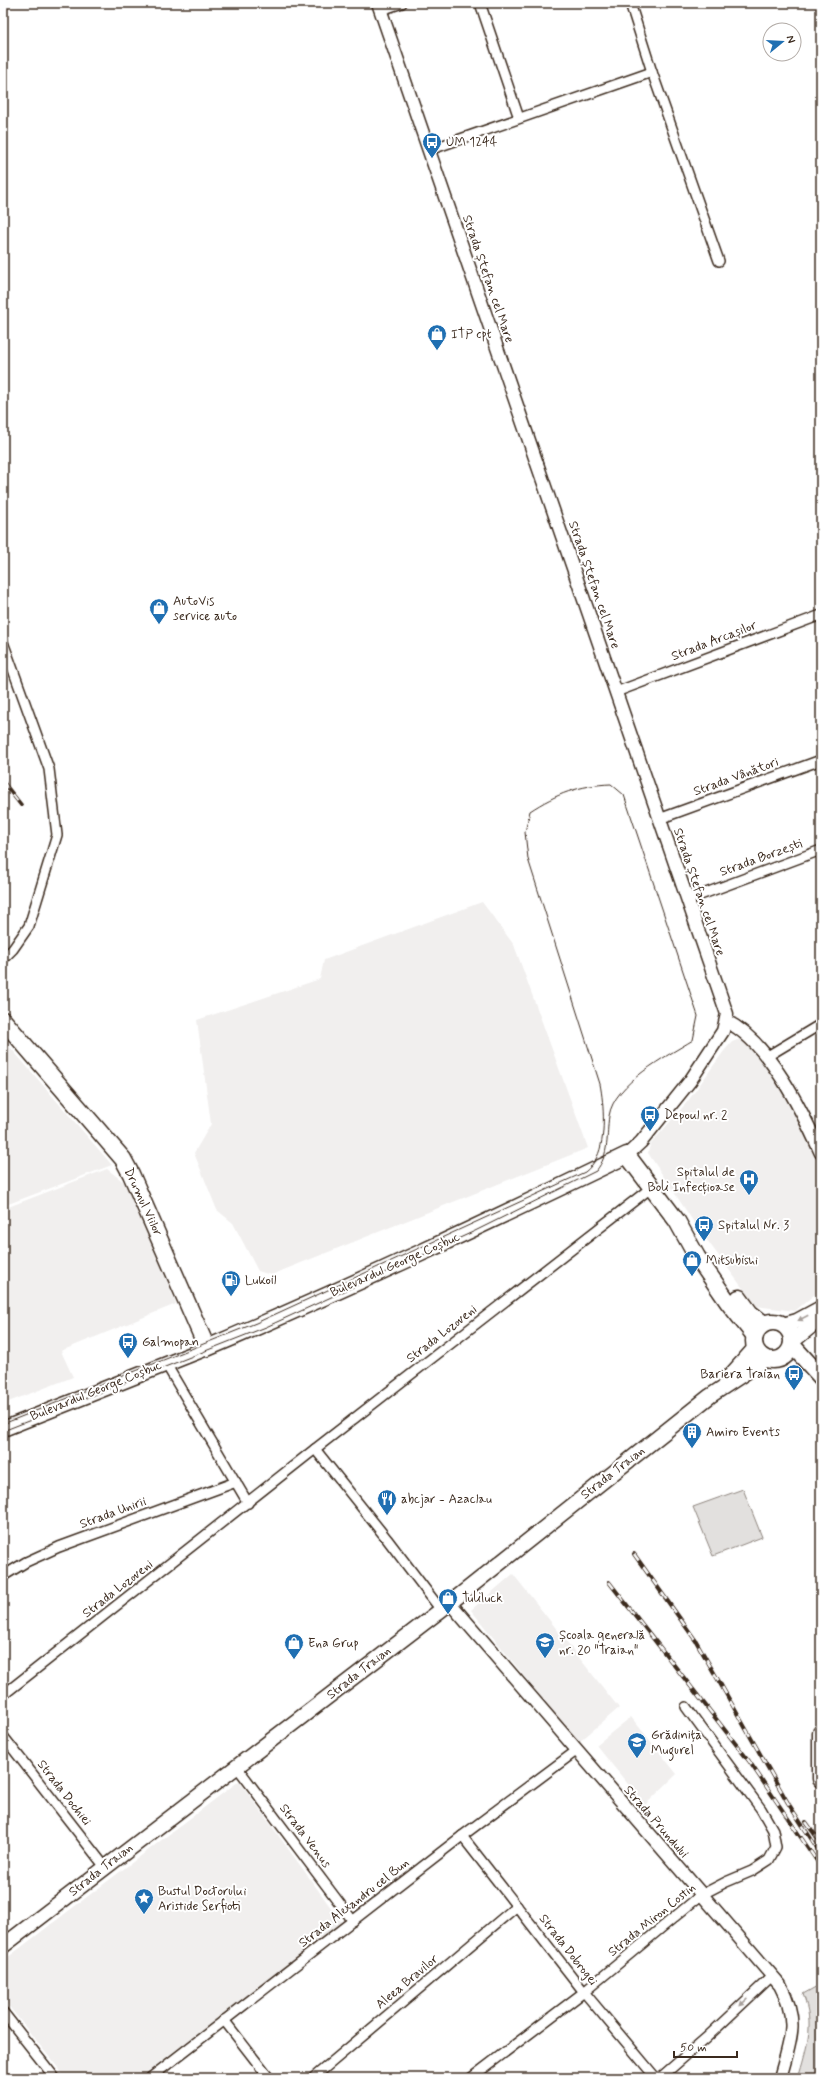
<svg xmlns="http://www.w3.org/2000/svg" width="824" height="2081" font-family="Mynerve,sans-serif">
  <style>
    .built { fill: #f1efee }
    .green { fill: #e2e0de; stroke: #8e857e }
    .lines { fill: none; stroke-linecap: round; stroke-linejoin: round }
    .street-casing { stroke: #3b2a1e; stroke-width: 12 }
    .secondary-casing { stroke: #3b2a1e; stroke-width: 15 }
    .primary-casing { stroke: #3b2a1e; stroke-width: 17 }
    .highway-casing { stroke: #3b2a1e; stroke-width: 19 }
    .street { stroke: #fff; stroke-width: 9 }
    .secondary { stroke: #fff; stroke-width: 12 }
    .primary { stroke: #fff; stroke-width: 14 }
    .highway { stroke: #fff; stroke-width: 16 }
    .tram { stroke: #3b2a1e; stroke-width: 1 }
    .rail-casing { stroke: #3b2a1e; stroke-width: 4 }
    .rail { stroke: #fff; stroke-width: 2.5; stroke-dasharray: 8; stroke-linecap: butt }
    .oneway { fill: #a79f9a }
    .labels { text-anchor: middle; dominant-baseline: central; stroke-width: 4; stroke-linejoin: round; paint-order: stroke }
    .poi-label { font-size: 13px; fill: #3b2a1e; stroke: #fff; text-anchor: start }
    .street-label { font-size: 13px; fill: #3b2a1e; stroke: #fff }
  </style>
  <rect width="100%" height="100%" fill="#fff"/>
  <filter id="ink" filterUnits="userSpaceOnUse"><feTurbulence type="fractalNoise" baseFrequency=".025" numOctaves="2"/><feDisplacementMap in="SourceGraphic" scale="8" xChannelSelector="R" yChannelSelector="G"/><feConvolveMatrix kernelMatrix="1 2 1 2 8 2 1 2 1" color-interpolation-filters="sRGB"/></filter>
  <g filter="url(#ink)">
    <g class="built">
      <polygon points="482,902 514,945 588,1148 271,1275 258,1271 233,1223 217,1210 194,1153 211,1124 197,1020 320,979 324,960"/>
      <polygon points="743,1038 765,1066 795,1113 821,1168 821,1289 795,1311 756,1306 695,1224 648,1153 650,1145 688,1101 724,1051 732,1042"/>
      <polygon points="3,1039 112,1165 3,1206"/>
      <polygon points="107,1169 129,1186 176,1304 61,1351 73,1377 3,1404 3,1209"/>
      <polygon points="513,1574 619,1708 578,1743 471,1610"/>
      <polygon points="631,1717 677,1774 645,1805 596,1745"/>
      <polygon points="239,1781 342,1923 139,2078 66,2078 3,1999 3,1961"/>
    </g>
    <g class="green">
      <polygon points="743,1489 762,1537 713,1556 693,1507"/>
      <path d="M 821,1984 L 821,2078 L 798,2078 C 807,2046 815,2026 803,1994 Z"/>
    </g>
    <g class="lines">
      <g class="street-casing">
        <g id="street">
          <polyline points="480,3 519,118"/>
          <polyline points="630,3 652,72 719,261"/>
          <polyline points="381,10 402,3"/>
          <polyline points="429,150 652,72"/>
          <polyline points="3,642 49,769 57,835 29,926 13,949 3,959"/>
          <polyline points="616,692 821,615"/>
          <polyline points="659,819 821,760"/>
          <polyline points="687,900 821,850"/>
          <polyline points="766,1057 821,1024"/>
          <polyline points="166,1364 248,1503"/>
          <polyline points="315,1449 387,1539 441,1610"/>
          <polyline points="3,1576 26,1562 59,1547 236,1482"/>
          <polyline points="3,1695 315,1449 652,1187"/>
          <polyline points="3,1736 105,1867"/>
          <polyline points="237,1767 353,1921"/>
          <polyline points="462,1836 584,1992 656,2078"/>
          <polyline points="3,2012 55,2078"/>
          <polyline points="224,2020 269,2078"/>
          <polyline points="150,2078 462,1836 576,1751"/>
          <polyline points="313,2078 517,1906"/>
          <polyline points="471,2078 584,1992 701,1895 726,1882 752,1871 769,1860 776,1847 773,1830 761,1809 686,1707"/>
          <polyline points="660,2078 706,2038 772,1976"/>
        </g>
      </g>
      <g class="secondary-casing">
        <g id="secondary">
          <polyline points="378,3 727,1014 723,1031 690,1081 641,1142 627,1155"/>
          <path d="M 726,1021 C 769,1042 802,1111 821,1153"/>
          <path d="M 450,1603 L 780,1985 C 800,2022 790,2041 780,2078"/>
        </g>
      </g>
      <g class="primary-casing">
        <g id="primary">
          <polyline points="783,1325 797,1321 821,1308"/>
          <polyline points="793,1341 821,1318"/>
          <polyline points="730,1376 755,1348"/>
          <polyline points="3,1429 207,1348"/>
          <polyline points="3,1946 441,1610 710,1396 766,1359"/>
        </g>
      </g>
      <g class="highway-casing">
        <g id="highway">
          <path d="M 3,1020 L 123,1159 L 131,1174 L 207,1348 C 349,1288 488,1222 627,1155 L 677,1221 L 697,1257 L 728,1302 L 755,1336"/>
          <polyline points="739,1298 750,1313 764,1324"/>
          <circle cx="773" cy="1341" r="19"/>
          <polyline points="792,1345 821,1377"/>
          <polyline points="821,1733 821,1779"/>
        </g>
      </g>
      <use href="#street" class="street"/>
      <use href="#secondary" class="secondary"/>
      <use href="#primary" class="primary"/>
      <use href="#highway" class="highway"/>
      <path class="tram" d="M 3,1424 L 256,1323 L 585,1172 C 590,1168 594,1163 597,1157 C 606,1139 604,1104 600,1084 L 528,859 L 525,832 L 530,811 C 556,794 580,785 611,784 L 624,795 L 698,1016 L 693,1040 C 667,1056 614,1083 609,1116 C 606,1136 610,1154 596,1171 L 475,1231 L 266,1327 L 3,1431"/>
      <g class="rail-casing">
        <g id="rail">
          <polyline points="3,782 21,805"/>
          <polyline points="634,1554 696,1641 788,1803 821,1854"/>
          <polyline points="609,1582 749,1761 821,1867"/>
          <polyline points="806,1822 821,1843"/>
        </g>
      </g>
      <use href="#rail" class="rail"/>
    </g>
    <defs><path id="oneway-solid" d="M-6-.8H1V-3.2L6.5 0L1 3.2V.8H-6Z"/></defs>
    <g class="oneway">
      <use href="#oneway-solid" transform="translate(803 1318) rotate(152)"/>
      <use href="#oneway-solid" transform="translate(744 2002) rotate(137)"/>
    </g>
  </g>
  <defs>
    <g id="bus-pin" transform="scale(1)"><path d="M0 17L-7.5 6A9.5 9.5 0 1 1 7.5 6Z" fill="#1f6fb2" stroke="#fff"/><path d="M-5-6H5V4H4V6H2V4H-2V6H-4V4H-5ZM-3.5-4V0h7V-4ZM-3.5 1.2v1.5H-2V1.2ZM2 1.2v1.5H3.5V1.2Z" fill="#fff"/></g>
    <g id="shop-pin" transform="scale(1)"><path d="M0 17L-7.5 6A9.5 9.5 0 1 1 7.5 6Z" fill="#1f6fb2" stroke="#fff"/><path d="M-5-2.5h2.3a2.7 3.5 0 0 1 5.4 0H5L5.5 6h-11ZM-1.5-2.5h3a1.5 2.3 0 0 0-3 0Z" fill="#fff"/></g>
    <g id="hospital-pin" transform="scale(1)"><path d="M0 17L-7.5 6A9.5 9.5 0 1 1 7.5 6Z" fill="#1f6fb2" stroke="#fff"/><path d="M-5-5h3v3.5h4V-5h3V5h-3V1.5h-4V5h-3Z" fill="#fff"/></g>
    <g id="fuel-pin" transform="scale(1)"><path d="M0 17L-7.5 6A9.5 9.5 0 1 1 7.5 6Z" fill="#1f6fb2" stroke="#fff"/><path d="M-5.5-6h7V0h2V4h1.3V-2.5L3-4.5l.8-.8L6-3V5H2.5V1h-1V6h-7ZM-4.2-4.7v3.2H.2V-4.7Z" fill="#fff"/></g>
    <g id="building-pin" transform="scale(1)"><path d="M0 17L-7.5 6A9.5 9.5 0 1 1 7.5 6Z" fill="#1f6fb2" stroke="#fff"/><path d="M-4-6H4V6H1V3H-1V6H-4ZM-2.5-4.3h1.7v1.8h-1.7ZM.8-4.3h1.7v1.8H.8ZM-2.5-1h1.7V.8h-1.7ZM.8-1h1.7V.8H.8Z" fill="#fff"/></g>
    <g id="restaurant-pin" transform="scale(1)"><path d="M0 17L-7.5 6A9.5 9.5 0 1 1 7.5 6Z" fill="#1f6fb2" stroke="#fff"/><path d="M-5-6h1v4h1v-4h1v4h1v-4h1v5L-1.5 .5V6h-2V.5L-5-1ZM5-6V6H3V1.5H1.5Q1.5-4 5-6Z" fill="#fff"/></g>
    <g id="school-pin" transform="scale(1)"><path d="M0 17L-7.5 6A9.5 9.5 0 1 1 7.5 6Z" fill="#1f6fb2" stroke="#fff"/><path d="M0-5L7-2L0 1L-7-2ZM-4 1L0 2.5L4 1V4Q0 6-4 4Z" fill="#fff"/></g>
    <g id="sight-pin" transform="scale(1)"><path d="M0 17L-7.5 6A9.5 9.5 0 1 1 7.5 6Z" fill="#1f6fb2" stroke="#fff"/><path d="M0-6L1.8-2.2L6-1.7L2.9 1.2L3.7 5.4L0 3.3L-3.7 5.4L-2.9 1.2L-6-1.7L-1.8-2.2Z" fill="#fff"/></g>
  </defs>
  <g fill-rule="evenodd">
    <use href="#bus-pin" x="432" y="142"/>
    <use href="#shop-pin" x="437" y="334"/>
    <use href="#shop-pin" x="159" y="608"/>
    <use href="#bus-pin" x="650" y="1115"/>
    <use href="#hospital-pin" x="749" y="1179"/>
    <use href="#bus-pin" x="704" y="1225"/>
    <use href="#shop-pin" x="692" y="1260"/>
    <use href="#fuel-pin" x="231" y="1280"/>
    <use href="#bus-pin" x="128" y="1342"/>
    <use href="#bus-pin" x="794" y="1374"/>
    <use href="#building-pin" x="692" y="1432"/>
    <use href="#restaurant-pin" x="387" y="1499"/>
    <use href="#shop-pin" x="448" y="1598"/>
    <use href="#school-pin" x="545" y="1642"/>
    <use href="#shop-pin" x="294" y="1643"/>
    <use href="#school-pin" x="637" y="1742"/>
    <use href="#sight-pin" x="144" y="1898"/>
  </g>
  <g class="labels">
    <g class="poi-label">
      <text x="446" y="142">UM 1244</text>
      <text x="451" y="334">ITP cpt</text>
      <text x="173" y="601">AutoVis<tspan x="173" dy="15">service auto</tspan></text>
      <text x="664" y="1115">Depoul nr. 2</text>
      <text x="735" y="1172" text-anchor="end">Spitalul de<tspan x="735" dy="15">Boli Infecțioase</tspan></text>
      <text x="718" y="1225">Spitalul Nr. 3</text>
      <text x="706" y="1260">Mitsubishi</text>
      <text x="245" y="1280">Lukoil</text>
      <text x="142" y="1342">Galmopan</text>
      <text x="780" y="1374" text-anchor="end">Bariera Traian</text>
      <text x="706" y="1432">Amiro Events</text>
      <text x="401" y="1499">abcjar - Azaclau</text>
      <text x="462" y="1598">Tuliluck</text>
      <text x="559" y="1635">Școala generală<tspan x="559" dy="15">nr. 20 "Traian"</tspan></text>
      <text x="308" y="1643">Ena Grup</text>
      <text x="651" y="1735">Grădinița<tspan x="651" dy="15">Mugurel</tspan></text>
      <text x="158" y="1891">Bustul Doctorului<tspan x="158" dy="15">Aristide Serfioti</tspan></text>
    </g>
    <g class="street-label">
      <text transform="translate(488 279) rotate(71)">Strada Ștefan cel Mare</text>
      <text transform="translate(594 585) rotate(71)">Strada Ștefan cel Mare</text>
      <text transform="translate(714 641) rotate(-21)">Strada Arcașilor</text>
      <text transform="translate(736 777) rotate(-20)">Strada Vânători</text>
      <text transform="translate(761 858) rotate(-20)">Strada Borzești</text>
      <text transform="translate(699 892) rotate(71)">Strada Ștefan cel Mare</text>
      <text transform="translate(143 1202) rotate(65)">Drumul Viilor</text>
      <text transform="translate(395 1265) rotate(-24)">Bulevardul George Coșbuc</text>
      <text transform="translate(442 1334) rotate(-38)">Strada Lozoveni</text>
      <text transform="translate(96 1391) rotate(-22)">Bulevardul George Coșbuc</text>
      <text transform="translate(613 1473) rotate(-38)">Strada Traian</text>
      <text transform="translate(113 1513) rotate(-20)">Strada Unirii</text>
      <text transform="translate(118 1589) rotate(-38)">Strada Lozoveni</text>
      <text transform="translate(359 1673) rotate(-38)">Strada Traian</text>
      <text transform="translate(64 1793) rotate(52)">Strada Dochiei</text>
      <text transform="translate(656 1822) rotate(49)">Strada Prundului</text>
      <text transform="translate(305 1836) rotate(53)">Strada Venus</text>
      <text transform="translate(101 1870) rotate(-38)">Strada Traian</text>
      <text transform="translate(354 1903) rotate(-38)">Strada Alexandru cel Bun</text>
      <text transform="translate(652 1920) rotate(-39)">Strada Miron Costin</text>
      <text transform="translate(568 1950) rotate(52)">Strada Dobrogei</text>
      <text transform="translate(407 1982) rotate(-40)">Aleea Bravilor</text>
    </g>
  </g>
  <rect width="824" height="2081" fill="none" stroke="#fff" stroke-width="16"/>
  <rect x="8" y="8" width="808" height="2065" fill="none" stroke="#3b2a1e" stroke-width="1.5" filter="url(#ink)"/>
  <g transform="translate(782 42) rotate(72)"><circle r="19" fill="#ffffff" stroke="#b1aaa5"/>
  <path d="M0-3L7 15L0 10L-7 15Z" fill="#1f6fb2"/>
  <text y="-6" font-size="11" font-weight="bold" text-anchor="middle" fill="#3b2a1e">N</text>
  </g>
  <path d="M674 2051v6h63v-6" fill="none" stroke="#3b2a1e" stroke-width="2"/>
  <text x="680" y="2051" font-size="12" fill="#3b2a1e" stroke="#ffffff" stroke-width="3" paint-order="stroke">50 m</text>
</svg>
